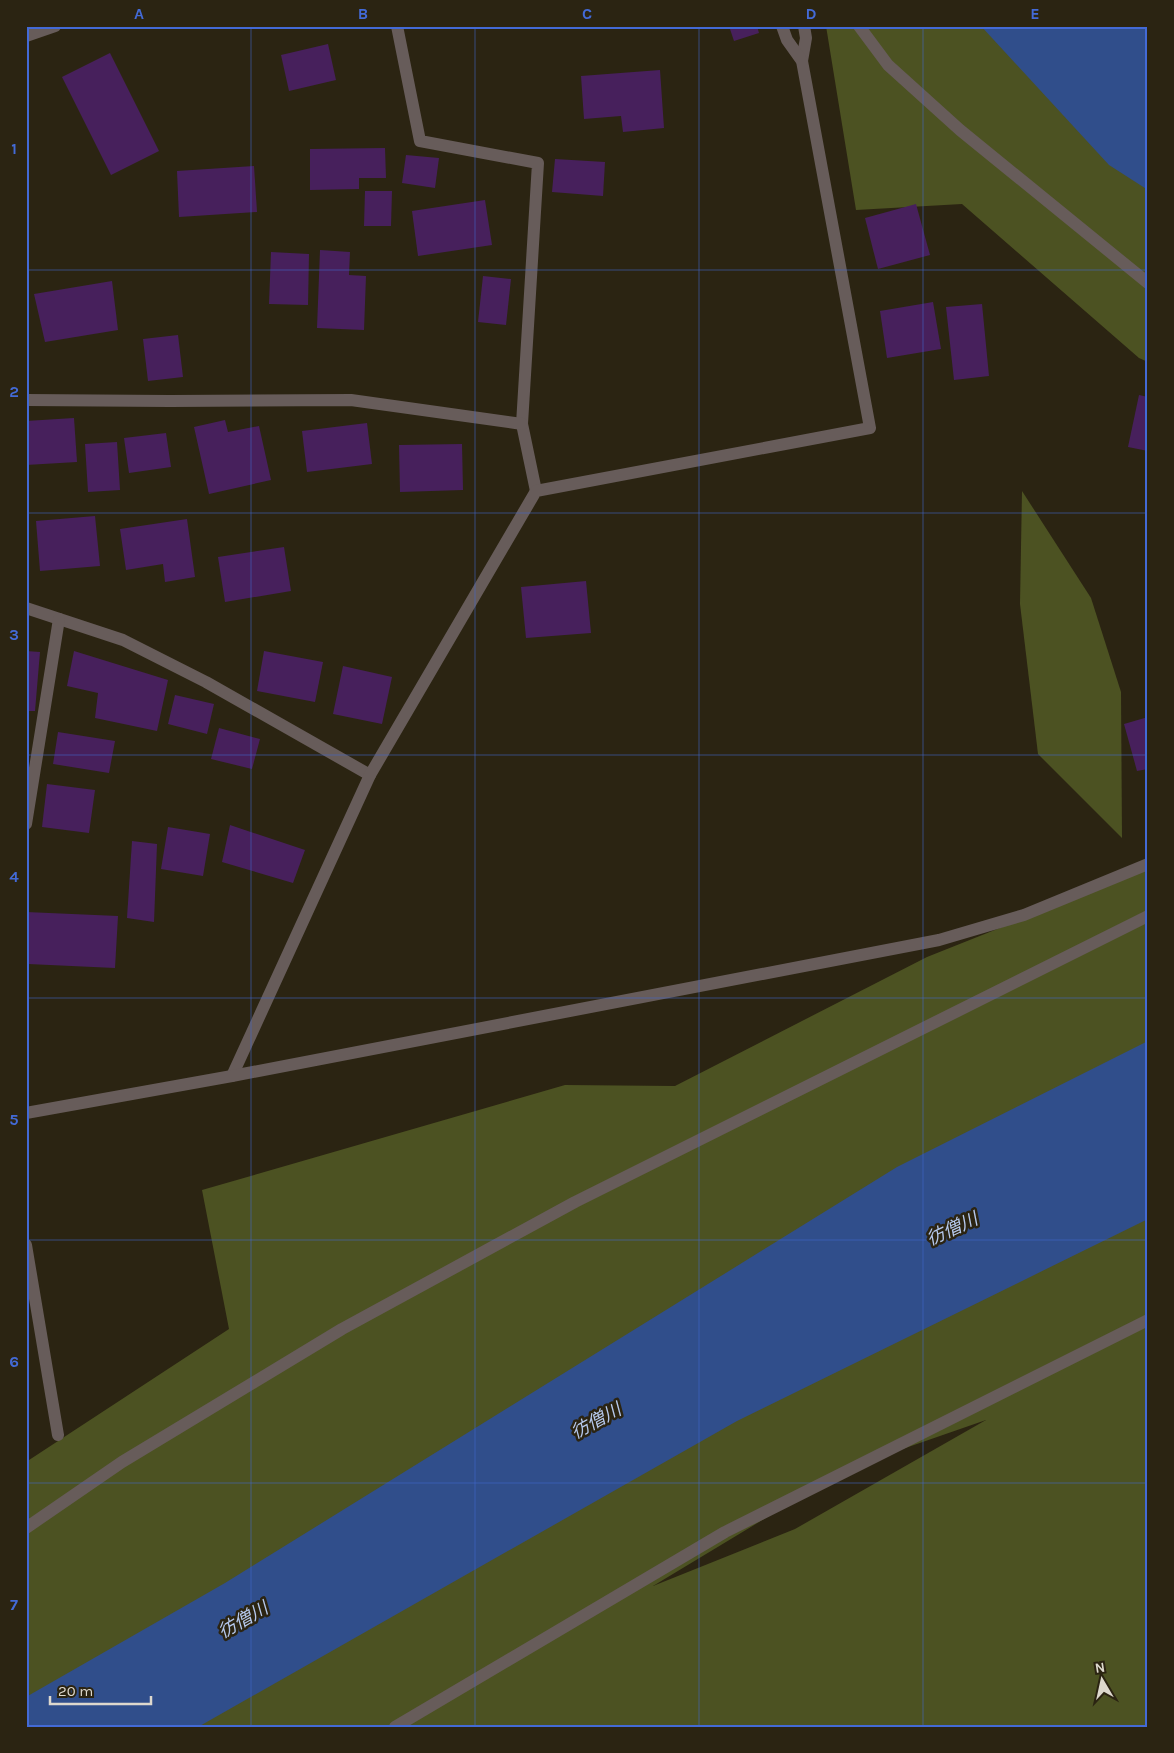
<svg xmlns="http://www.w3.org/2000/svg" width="1174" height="1753" font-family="Karla,'Noto Sans JP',sans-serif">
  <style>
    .green { fill: #4c5222; fill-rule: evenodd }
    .water { fill: #304e8b }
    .building { fill: #47205c }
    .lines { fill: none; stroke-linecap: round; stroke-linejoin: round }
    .minor { stroke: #675c5a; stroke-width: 12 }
    .grid { fill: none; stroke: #436ad6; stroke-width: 1; stroke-opacity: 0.55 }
    .labels { text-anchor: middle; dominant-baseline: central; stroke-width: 5; stroke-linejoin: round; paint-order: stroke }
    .water-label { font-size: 18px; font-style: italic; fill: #b6c9ed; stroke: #2b2412 }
    .neatline { fill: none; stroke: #436ad6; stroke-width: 2 }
    .grid-label { font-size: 16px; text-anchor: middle; font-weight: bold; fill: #436ad6 }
  </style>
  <rect width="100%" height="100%" fill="#2b2412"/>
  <g class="green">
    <polygon points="826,26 1148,26 1148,362 1139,358 962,204 856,210"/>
    <polygon points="1022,491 1091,598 1121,692 1122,838 1038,754 1020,604"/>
    <path d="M 1148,869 L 1148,1727 L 26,1727 L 26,1462 L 229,1329 L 202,1190 L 565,1085 L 675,1086 L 927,957 ZM 986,1420 L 795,1529 L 653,1586 L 784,1507 L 868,1461 Z"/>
  </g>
  <g class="water">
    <polygon points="981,26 1148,26 1148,190 1109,165"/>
    <polygon points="1148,1041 1148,1219 737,1421 198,1727 26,1727 26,1697 225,1583 897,1167"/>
  </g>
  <g class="building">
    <polygon points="729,26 757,26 759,33 734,41"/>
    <polygon points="328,44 336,80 289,91 281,55"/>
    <polygon points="110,53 159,151 111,175 62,77"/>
    <polygon points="660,70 664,128 623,132 621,116 584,119 581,76"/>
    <polygon points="385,148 386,178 359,178 359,189 310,190 310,149"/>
    <polygon points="406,155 439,158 435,188 402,183"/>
    <polygon points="555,159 605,162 603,196 552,192"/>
    <polygon points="254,166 257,212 179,217 177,171"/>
    <polygon points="365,191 392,191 391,226 364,226"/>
    <polygon points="485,200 492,245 418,256 412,211"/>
    <polygon points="916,204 930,255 878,269 865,218"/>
    <polygon points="320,250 350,252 349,275 366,276 364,330 317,328"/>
    <polygon points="271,252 309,254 308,305 269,304"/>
    <polygon points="483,276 511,279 506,325 478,322"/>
    <polygon points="112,281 118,330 45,342 34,294"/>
    <polygon points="933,302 941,349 887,358 880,311"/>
    <polygon points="982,304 989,376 954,380 946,307"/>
    <polygon points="178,335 183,377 148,381 143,339"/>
    <polygon points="1139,395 1148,397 1148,451 1128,447"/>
    <polygon points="74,418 77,462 26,465 26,421"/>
    <polygon points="225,420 228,432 259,426 271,480 209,494 194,427"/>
    <polygon points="367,423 372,464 307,472 302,431"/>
    <polygon points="166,433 171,467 129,473 124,438"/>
    <polygon points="117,442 120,490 88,492 85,444"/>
    <polygon points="462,444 463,490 400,492 399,445"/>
    <polygon points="95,516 100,566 40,571 36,521"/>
    <polygon points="187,519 195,577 165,582 163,564 126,570 120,529"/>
    <polygon points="284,547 291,591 225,602 218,557"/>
    <polygon points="586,581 591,633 526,638 521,587"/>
    <polygon points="26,651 40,652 35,711 26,711"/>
    <polygon points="74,651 168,680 157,731 95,718 98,693 67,686"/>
    <polygon points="264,651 323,662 315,702 257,691"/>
    <polygon points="343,666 392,677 382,724 333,714"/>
    <polygon points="175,695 214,704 207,734 168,724"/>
    <polygon points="1148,717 1148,769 1137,771 1124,724"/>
    <polygon points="219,728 260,739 252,769 211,759"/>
    <polygon points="58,732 115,741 109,773 53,764"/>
    <polygon points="47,784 95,790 89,833 42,827"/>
    <polygon points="230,825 305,850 293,883 222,862"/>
    <polygon points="168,827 210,834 203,876 161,869"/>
    <polygon points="132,841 157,844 154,922 127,918"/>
    <polygon points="26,912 118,916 115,968 28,964 29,949 26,949"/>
  </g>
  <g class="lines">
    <g class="minor">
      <polyline points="397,26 420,141 538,163 522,424 536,491"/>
      <polyline points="859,26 888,65 960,130 1148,283"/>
      <polyline points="26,36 55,26"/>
      <polyline points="802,61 806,38 804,26"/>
      <polyline points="26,400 170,401 351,400 522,424"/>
      <polyline points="26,608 123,640 206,682 370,775"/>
      <polyline points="26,824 59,619"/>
      <polyline points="232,1076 370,775 536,491 870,428 802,61 787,40 782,26"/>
      <polyline points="26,1113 232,1076 939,940 1024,915 1148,864"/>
      <polyline points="26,1245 58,1435"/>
      <polyline points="26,1528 122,1462 342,1329 575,1202 1148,916"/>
      <polyline points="395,1727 725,1532 1148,1320"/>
    </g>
  </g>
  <path class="grid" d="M 251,26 L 251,1727M 475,26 L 475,1727M 699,26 L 699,1727M 923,26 L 923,1727M 26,270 L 1148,270M 26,513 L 1148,513M 26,755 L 1148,755M 26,998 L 1148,998M 26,1240 L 1148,1240M 26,1483 L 1148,1483"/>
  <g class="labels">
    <g class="water-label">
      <text transform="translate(952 1229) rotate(-25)">彷僧川</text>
      <text transform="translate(596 1421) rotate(-29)">彷僧川</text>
      <text transform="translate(243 1620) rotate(-30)">彷僧川</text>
    </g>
  </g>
  <rect width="1174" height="1753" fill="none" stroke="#2b2412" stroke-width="55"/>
  <g transform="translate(1102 1680) rotate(351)" stroke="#2b2412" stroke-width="4" paint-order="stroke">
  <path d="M0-4L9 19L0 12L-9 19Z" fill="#ddd8cd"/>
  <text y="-8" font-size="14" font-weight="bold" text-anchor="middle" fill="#ddd8cd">N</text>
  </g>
  <path d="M50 1696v8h101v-8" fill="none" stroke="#ddd8cd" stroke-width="2.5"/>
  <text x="58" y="1696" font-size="15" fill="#ddd8cd" stroke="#2b2412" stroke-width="4" paint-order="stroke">20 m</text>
  <rect x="28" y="28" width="1118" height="1698" class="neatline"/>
  <g class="grid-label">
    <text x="139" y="19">A</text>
    <text x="363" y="19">B</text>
    <text x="587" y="19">C</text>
    <text x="811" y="19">D</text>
    <text x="1035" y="19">E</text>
    <text x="14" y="154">1</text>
    <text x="14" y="397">2</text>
    <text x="14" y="640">3</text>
    <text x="14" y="882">4</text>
    <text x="14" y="1125">5</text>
    <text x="14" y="1367">6</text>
    <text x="14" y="1610">7</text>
  </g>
</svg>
